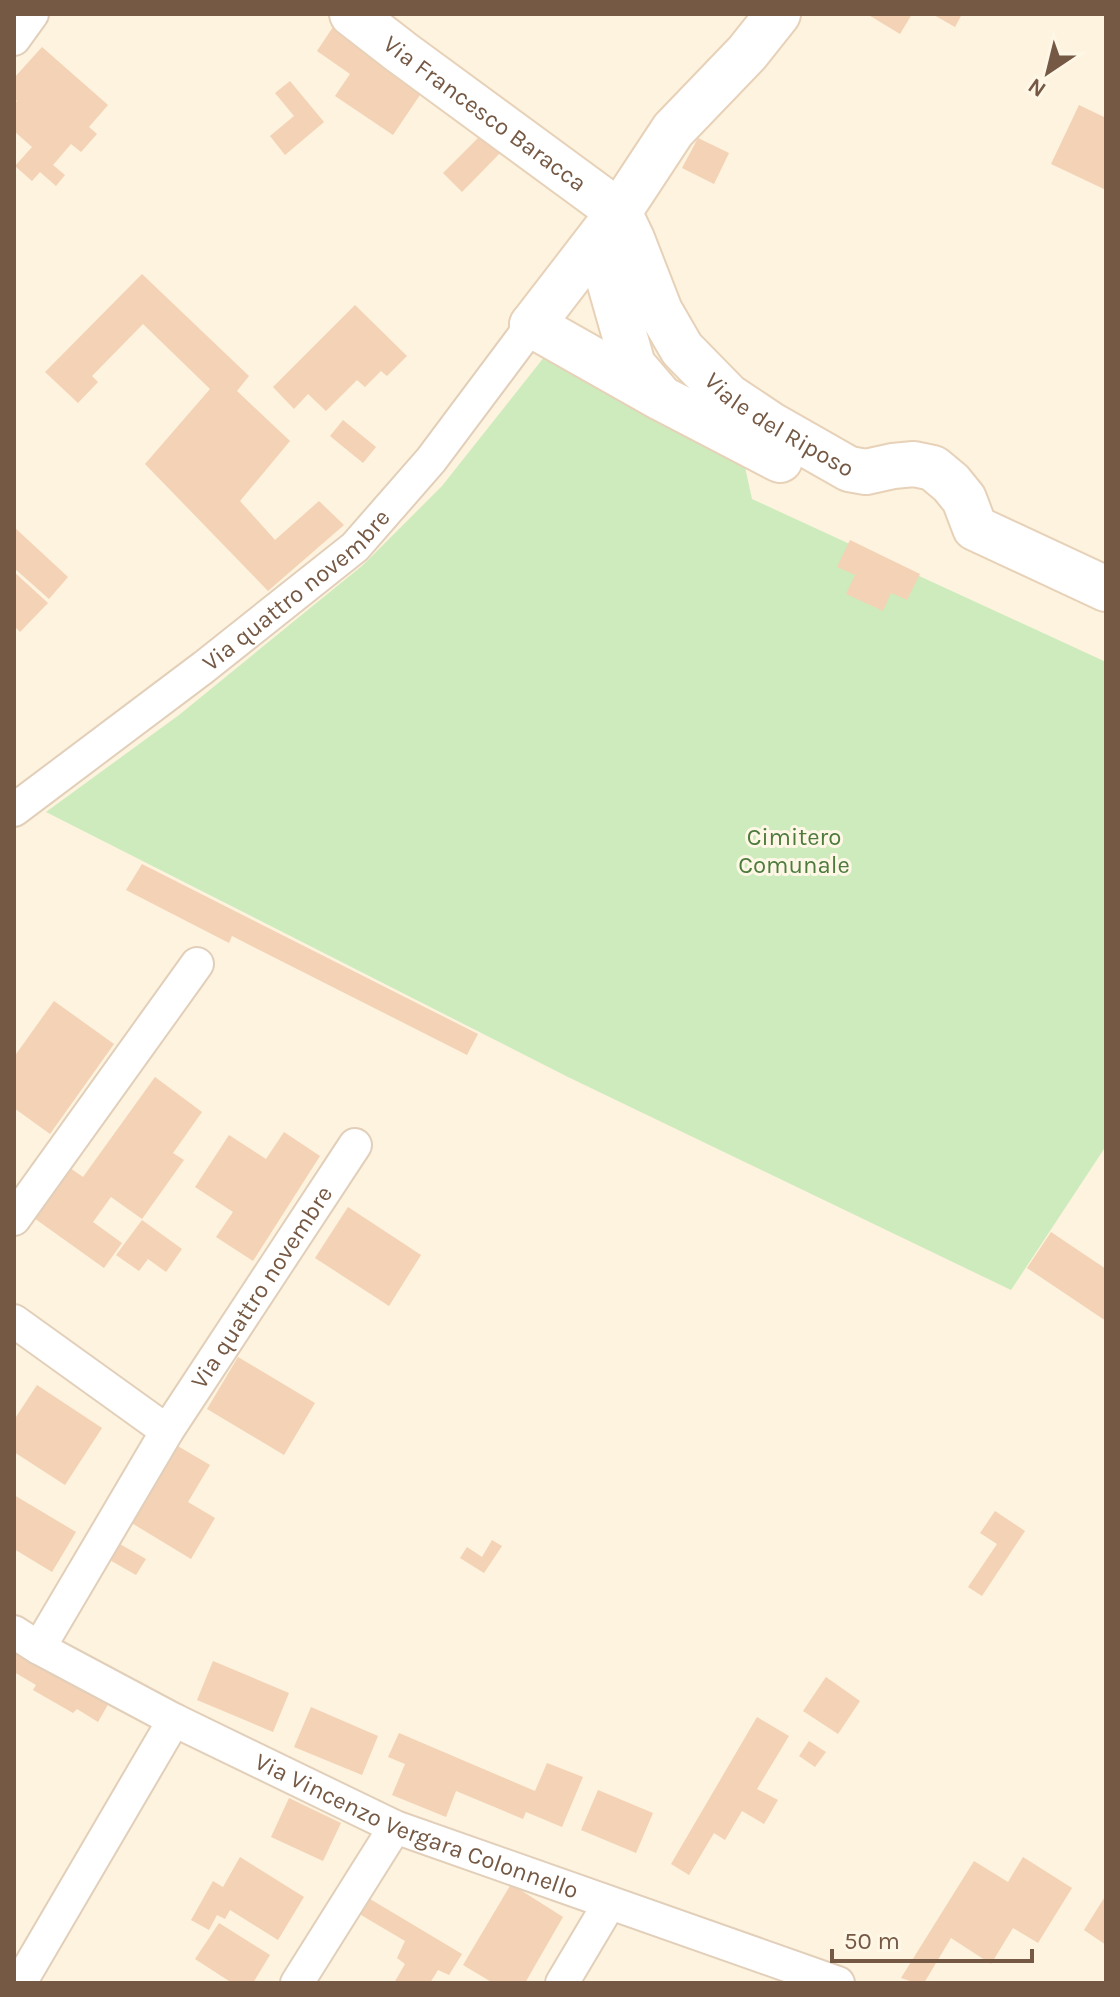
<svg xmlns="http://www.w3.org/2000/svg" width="1120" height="1997" font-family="Karla,sans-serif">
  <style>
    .green { fill: #cdebbd }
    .building { fill: #f4d2b5 }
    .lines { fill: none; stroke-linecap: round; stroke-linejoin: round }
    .street-casing { stroke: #e2cfba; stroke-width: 36 }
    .secondary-casing { stroke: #e7d1b8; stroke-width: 48 }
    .street { stroke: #fff; stroke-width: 32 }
    .secondary { stroke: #fff; stroke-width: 44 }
    .labels { text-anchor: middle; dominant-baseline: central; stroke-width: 6; stroke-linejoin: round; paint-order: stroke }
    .street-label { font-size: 24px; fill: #755945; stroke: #fff7e6 }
    .park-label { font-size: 24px; fill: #4c7b3d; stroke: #fff7e6 }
  </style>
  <rect width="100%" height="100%" fill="#fdf3de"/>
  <polygon class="green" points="545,356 745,467 752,499 1106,662 1106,1146 1011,1290 568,1077 46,812 179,715 363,565 442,486"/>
  <g class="building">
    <polygon points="867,14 912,14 900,34"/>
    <polygon points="932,14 962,14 955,27"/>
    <polygon points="333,27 424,89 393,135 335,96 350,74 317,51"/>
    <polygon points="42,47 108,105 89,127 97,134 81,152 71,144 53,165 65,175 56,186 40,172 32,181 15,166 32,147 14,131 14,105 17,101 14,98 14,78"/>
    <polygon points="290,81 324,122 285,155 270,136 294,116 275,93"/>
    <polygon points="1079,105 1106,118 1106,190 1051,164"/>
    <polygon points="484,132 503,150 462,192 443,173"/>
    <polygon points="698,138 729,153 714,184 682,168"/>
    <polygon points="142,274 249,376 237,391 290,441 240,501 275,540 319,501 344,525 268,591 145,464 210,389 143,324 92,376 98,382 78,403 45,372"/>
    <polygon points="355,305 407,356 387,376 381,371 365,387 357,380 326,411 308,394 294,409 273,387"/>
    <polygon points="343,420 376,447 363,463 330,436"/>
    <polygon points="14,527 68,577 49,599 14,568"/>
    <polygon points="850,540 920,574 907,600 891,593 883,611 846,594 855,575 837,567"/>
    <polygon points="14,572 48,603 20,632 14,626"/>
    <polygon points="142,864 478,1034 467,1055 232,936 229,943 126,890"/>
    <polygon points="54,1001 114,1044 50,1134 14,1108 14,1057"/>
    <polygon points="155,1077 202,1112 173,1153 184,1160 142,1219 111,1197 93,1222 122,1243 104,1268 34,1218 70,1168 83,1177"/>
    <polygon points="284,1132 320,1156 253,1261 216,1237 233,1212 195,1187 229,1135 266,1159"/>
    <polygon points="348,1207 421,1255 389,1306 315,1258"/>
    <polygon points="142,1220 182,1249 166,1272 148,1259 139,1271 116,1255"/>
    <polygon points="1051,1232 1106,1269 1106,1321 1027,1268"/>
    <polygon points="238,1357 315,1403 284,1455 207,1409"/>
    <polygon points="37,1385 102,1428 65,1485 14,1452 14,1420"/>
    <polygon points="176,1445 210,1465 188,1502 215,1518 191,1559 130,1522"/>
    <polygon points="14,1495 76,1532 52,1572 14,1549"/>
    <polygon points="995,1511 1025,1531 982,1596 968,1587 997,1544 980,1533"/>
    <polygon points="492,1540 502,1546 484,1573 460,1558 467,1547 482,1557"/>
    <polygon points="118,1543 146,1559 136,1575 108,1559"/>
    <polygon points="14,1647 110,1701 98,1722 77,1709 73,1713 33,1690 36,1685 14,1672"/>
    <polygon points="213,1661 289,1693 273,1732 197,1700"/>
    <polygon points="826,1677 860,1701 838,1734 803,1711"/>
    <polygon points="311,1707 378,1736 362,1775 294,1747"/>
    <polygon points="757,1717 789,1736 757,1789 778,1800 764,1824 742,1811 725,1840 714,1833 689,1875 671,1864"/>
    <polygon points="399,1733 535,1791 547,1763 583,1777 562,1827 526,1812 523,1819 456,1791 446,1817 392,1795 405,1764 388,1757"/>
    <polygon points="809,1741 826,1752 815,1767 799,1756"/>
    <polygon points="598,1790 653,1813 636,1853 581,1830"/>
    <polygon points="289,1798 341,1823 323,1861 271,1837"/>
    <polygon points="240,1857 304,1897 278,1940 230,1910 225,1919 217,1915 209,1930 191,1920 213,1881 223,1887"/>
    <polygon points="1023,1857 1072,1888 1038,1943 1013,1928 991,1964 951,1938 924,1983 916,1983 901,1978 974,1861 1008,1882"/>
    <polygon points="511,1884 563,1917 525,1983 493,1983 463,1965"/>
    <polygon points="1106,1895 1106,1945 1084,1930"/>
    <polygon points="365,1896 462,1954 449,1975 438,1970 430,1983 394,1983 405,1964 397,1958 405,1941 356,1912"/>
    <polygon points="219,1923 270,1955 253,1983 232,1983 195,1959"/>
  </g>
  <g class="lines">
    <g class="street-casing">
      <g id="street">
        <polyline points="14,39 32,14"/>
        <path id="s1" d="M 14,810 L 204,667 L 355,547 L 431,460 L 532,325"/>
        <polyline points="14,1219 197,964"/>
        <polyline points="14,1321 167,1431"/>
        <path id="s2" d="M 14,1632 L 39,1648 L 174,1720 L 395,1827 L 838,1983"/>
        <path id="s3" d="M 39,1648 L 167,1431 L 355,1145"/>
        <polyline points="20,1983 174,1720"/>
        <polyline points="297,1983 395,1827"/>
        <polyline points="562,1983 609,1904"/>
      </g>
    </g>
    <g class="secondary-casing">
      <g id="secondary">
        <path id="s4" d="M 352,14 L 401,52 L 619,212 L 632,239 L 660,311 L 682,349 L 728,396 L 770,424 L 849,469 L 866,472 L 893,466 L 914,464 L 933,468 L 951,483 L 964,499 L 975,528 L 1106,589"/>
        <polyline points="598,242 633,365 657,393"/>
        <polyline points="532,325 661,398 780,460"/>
        <polyline points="532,325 619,212 673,130 747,53 778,14"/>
      </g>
    </g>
    <use href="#street" class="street"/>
    <use href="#secondary" class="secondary"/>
  </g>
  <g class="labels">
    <g class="street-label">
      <text stroke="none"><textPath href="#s4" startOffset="166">Via Francesco Baracca</textPath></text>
      <text stroke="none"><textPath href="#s4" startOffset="608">Viale del Riposo</textPath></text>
      <text stroke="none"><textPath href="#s1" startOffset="358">Via quattro novembre</textPath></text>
      <text stroke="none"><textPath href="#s3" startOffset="424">Via quattro novembre</textPath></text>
      <text stroke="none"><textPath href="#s2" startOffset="448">Via Vincenzo Vergara Colonnello</textPath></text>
    </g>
    <g class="park-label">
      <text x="794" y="837">Cimitero<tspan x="794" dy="28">Comunale</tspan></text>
    </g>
  </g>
  <rect width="1120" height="1997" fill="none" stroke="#755945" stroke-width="32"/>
  <g transform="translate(1048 72) rotate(215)" stroke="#fff7e6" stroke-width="6" paint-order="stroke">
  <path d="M0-6L14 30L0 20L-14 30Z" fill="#755945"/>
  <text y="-12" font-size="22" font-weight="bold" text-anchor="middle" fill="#755945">N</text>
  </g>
  <path d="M832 1949v12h200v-12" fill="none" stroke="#755945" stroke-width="4"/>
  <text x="844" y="1949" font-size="24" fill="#755945" stroke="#fff7e6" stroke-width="6" paint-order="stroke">50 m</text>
</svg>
